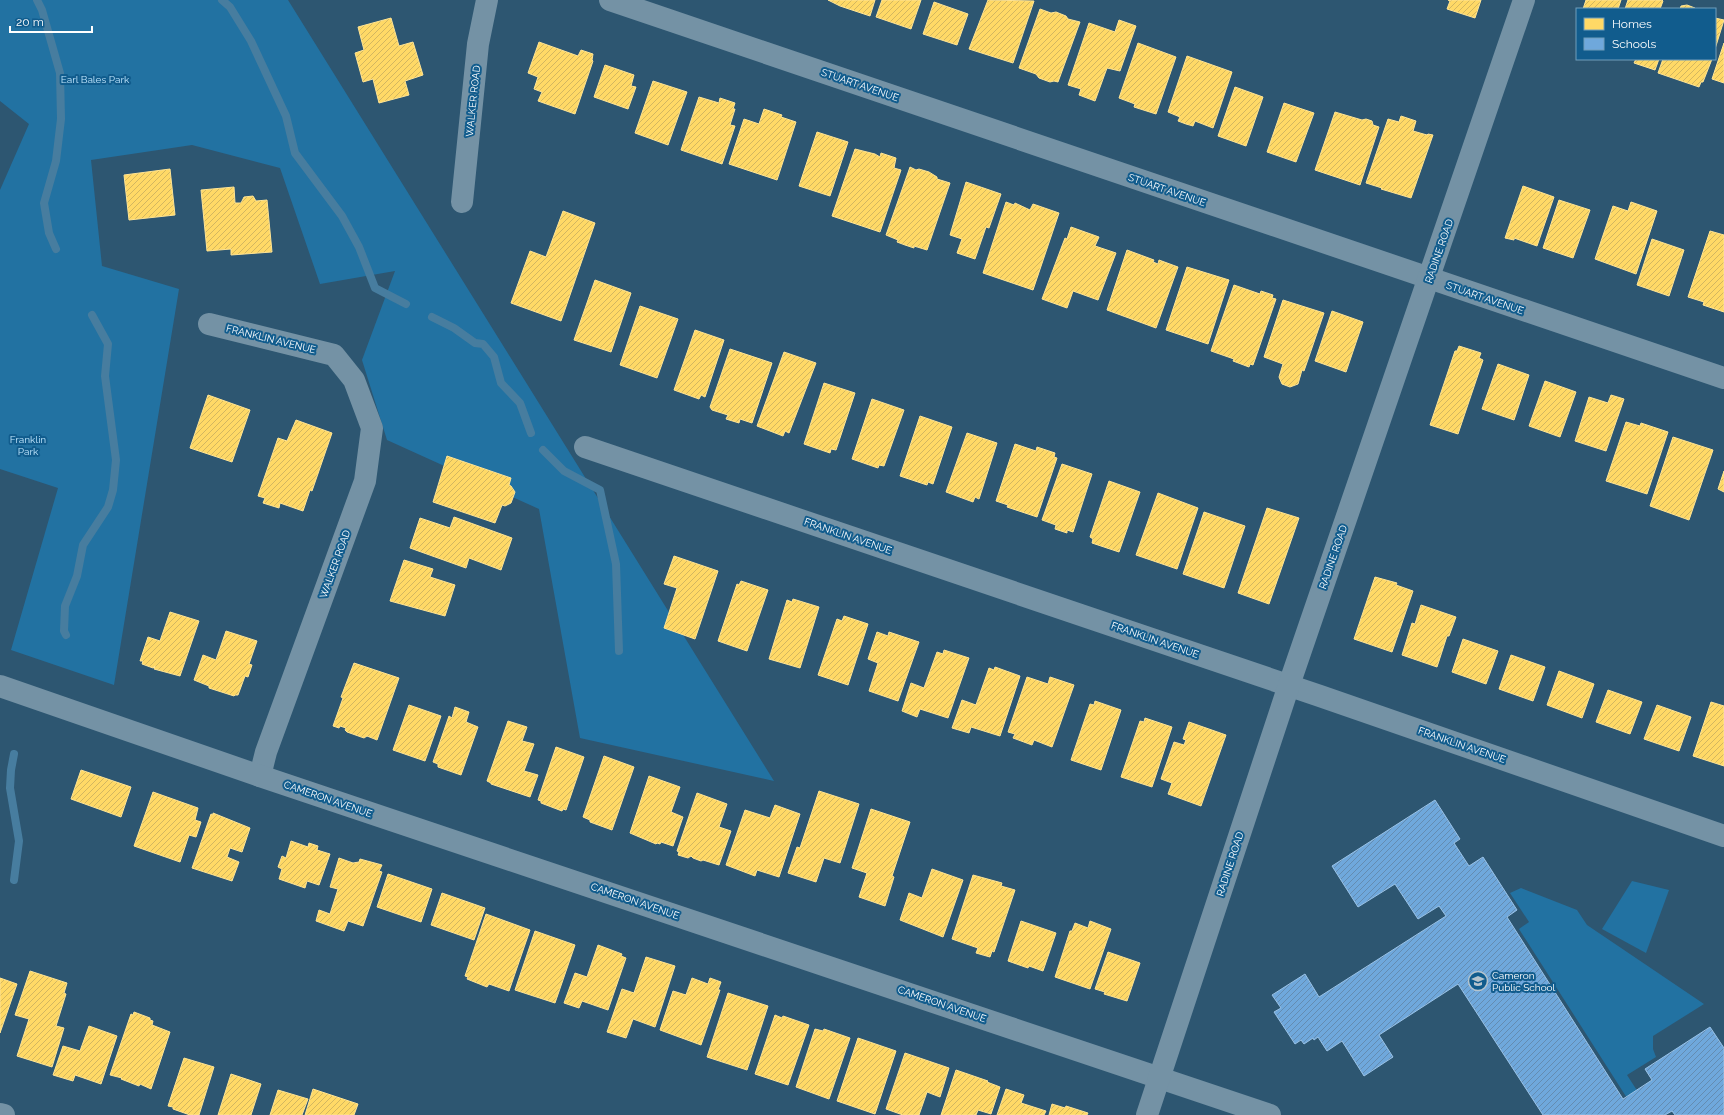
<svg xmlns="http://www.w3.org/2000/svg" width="1724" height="1115" font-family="Raleway,sans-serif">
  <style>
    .park { fill: #2272a2 }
    .homes { fill: url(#homes-hatch); stroke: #ffe494 }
    .schools { fill: url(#schools-hatch); stroke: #9ac2e6 }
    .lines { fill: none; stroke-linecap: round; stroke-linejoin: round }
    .stream { stroke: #477d9f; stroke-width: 8 }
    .minor { stroke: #7492a5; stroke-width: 22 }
    .labels { text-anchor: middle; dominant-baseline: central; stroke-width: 4; stroke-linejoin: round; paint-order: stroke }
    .park-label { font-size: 10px; fill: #c0e6fd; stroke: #115c8d }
    .street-label { font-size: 10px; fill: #fff; stroke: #115c8d }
    .poi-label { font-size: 10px; fill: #fff; stroke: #115c8d; text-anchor: start }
  </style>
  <defs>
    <pattern id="homes-hatch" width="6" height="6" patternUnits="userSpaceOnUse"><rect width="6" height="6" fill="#ffd966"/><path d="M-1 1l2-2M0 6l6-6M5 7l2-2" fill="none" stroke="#d2b660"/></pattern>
    <pattern id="schools-hatch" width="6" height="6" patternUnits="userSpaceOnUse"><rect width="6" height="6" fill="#6fa8dc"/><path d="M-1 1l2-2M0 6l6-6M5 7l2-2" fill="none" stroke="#648cb1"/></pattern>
  </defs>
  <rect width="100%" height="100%" fill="#2d5671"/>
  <g class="park">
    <polygon points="0,0 288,0 774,781 580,738 539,509 387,440 362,360 395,271 320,284 280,168 192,145 91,160 102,266 179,289 114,685 11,650 58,488 0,469 0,190 29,124 0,101"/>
    <polygon points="1632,881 1669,890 1646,953 1602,929"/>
    <polygon points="1521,888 1577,910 1587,925 1704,1004 1653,1036 1653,1049 1656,1057 1627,1075 1638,1092 1627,1098 1519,929 1529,922 1510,893"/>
  </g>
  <g class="homes">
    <polygon points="828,0 875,0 870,16 840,6"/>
    <polygon points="882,0 921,0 911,29 876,17"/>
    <polygon points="988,0 1034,1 1013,63 969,49"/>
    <polygon points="1448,0 1481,0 1475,18 1447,9 1450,1"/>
    <polygon points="1586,0 1621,0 1618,9 1583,9"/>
    <polygon points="1628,0 1662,0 1663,1 1660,9 1625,9"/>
    <polygon points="934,2 968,14 957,45 923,34"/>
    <polygon points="1687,5 1695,8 1695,9 1680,9 1681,6"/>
    <polygon points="1040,9 1051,13 1056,12 1066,16 1068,19 1080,22 1058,82 1054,81 1050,82 1039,78 1036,74 1019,68"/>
    <polygon points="391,18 399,46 413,42 423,75 405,81 409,95 379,103 373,79 363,82 355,53 364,50 358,27"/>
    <polygon points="1715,18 1724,20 1715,49"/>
    <polygon points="1119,20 1136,26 1120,71 1107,68 1095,101 1079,95 1081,89 1068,85 1089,23 1115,32"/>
    <polygon points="539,42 578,56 581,50 593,54 592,60 593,61 575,114 538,101 542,92 534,89 538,77 528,73"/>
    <polygon points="1138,43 1176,57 1156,114 1134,107 1135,104 1119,98"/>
    <polygon points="1724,43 1724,83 1712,79"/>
    <polygon points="1187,56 1232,72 1213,128 1195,121 1193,126 1186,124 1178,121 1180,117 1168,112"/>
    <polygon points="1636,59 1659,59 1655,70 1634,63"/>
    <polygon points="1663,59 1712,59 1703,82 1701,82 1699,87 1658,73"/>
    <polygon points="605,65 634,75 631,86 636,87 628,109 594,97"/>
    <polygon points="653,81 687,92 668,145 635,133"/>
    <polygon points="1235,87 1263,97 1246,146 1218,136"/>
    <polygon points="699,97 719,103 720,98 735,103 733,109 735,109 730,125 735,126 722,164 681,150"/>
    <polygon points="1284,103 1314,113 1296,162 1267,152"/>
    <polygon points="764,109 782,115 781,117 796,122 777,180 729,164 744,119 759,124"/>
    <polygon points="1335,112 1362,120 1366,119 1372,121 1373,125 1379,127 1360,185 1315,170"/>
    <polygon points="1401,116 1416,121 1413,131 1427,135 1428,134 1433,135 1411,198 1381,189 1382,188 1366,183 1388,119 1399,122"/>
    <polygon points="817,132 848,142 830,196 799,186"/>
    <polygon points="855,149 875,154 880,157 881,153 896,158 894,168 901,170 880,232 832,216"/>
    <polygon points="910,167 916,170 919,169 929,172 937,177 937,179 950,183 927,250 914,246 914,248 905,245 897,242 898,240 886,235"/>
    <polygon points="170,169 175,215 129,220 124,175"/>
    <polygon points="966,182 1001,194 989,228 986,227 975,259 957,253 962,239 950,235"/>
    <polygon points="1523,186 1554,197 1537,246 1514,238 1514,240 1505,238"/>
    <polygon points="234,187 235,203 241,203 244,197 253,196 256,201 267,200 272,252 231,255 231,249 207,251 201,190"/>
    <polygon points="1559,200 1590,210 1573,258 1543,248"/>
    <polygon points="1006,202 1014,205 1015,203 1030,210 1033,204 1059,213 1033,290 983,273"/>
    <polygon points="1631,202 1657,211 1636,274 1595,259 1613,206 1628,211"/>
    <polygon points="563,211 595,223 561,321 511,303 530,251 546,257"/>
    <polygon points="1071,227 1099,237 1095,246 1116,253 1098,300 1073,291 1067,308 1042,299 1065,238 1067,239"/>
    <polygon points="1710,231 1724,235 1724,312 1703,305 1704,302 1688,297"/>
    <polygon points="1652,239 1684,250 1669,296 1637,285"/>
    <polygon points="1127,250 1154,260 1153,262 1158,264 1159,260 1178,267 1156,328 1107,310"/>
    <polygon points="1187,267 1229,280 1208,344 1166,330"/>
    <polygon points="595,280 631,293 611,352 574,340"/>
    <polygon points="1234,285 1260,294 1261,291 1273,295 1272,298 1276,299 1253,365 1250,364 1249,367 1233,361 1234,359 1211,351"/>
    <polygon points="1283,300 1324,313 1304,371 1302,370 1298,384 1290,387 1282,384 1279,377 1283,364 1264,357"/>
    <polygon points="640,306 678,319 657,378 620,365"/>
    <polygon points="1332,311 1363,322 1346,372 1315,361"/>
    <polygon points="695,330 724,340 705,397 701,395 699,399 674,390"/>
    <polygon points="1459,346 1481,353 1479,358 1483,360 1458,434 1430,425 1455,351 1457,351"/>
    <polygon points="730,349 772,363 752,423 740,419 739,423 726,419 728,415 712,410 710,407"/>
    <polygon points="784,352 816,363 789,433 785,431 783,436 757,426"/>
    <polygon points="1498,364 1529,375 1514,420 1482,409"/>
    <polygon points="1545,381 1576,392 1560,437 1529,426"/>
    <polygon points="824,383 855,393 836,450 831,449 830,453 804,444"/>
    <polygon points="208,395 250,410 232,462 190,448"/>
    <polygon points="1611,395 1624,399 1606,451 1575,441 1589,397 1608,403"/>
    <polygon points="872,399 904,410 884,466 879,465 878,468 852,459"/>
    <polygon points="920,416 952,427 933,484 928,482 927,485 900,476"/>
    <polygon points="296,420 332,433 312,491 310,490 303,511 280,503 279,508 263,503 265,498 258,496 278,438 287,441"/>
    <polygon points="1626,422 1640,426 1641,423 1668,432 1647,494 1606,481"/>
    <polygon points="967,433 997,443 979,499 975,497 973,502 946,492"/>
    <polygon points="1673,437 1713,450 1689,520 1650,506"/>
    <polygon points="1015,444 1036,451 1037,447 1055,453 1054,457 1057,458 1037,517 1007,507 1008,505 996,501"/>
    <polygon points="447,456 511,478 509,485 511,486 515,492 511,503 505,506 502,505 495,523 433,502"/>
    <polygon points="1062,464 1092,474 1073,532 1067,530 1067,533 1055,529 1056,525 1042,520"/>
    <polygon points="1724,471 1724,492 1718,489"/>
    <polygon points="1109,481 1140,492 1119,552 1092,543 1093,539 1090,537"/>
    <polygon points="1158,493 1198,508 1177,569 1136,555"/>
    <polygon points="1267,508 1299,518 1269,604 1238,593"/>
    <polygon points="1204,512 1245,526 1224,588 1183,574"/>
    <polygon points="454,517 512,538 501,570 469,558 466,568 410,548 420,518 450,528"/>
    <polygon points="674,556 718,571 695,639 664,628 677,588 664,584"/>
    <polygon points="404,560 433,569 430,577 455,585 445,616 390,601"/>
    <polygon points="1375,577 1397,583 1396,585 1413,591 1392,652 1354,639"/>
    <polygon points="741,581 768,590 747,651 718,641 737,584 739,585"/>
    <polygon points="793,599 819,607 800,668 769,659 787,600 792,602"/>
    <polygon points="1421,605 1456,617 1449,636 1447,636 1437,667 1402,655 1412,623 1415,624"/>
    <polygon points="170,612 199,621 180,676 154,669 155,666 153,668 142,664 143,661 140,661 148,637 160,641"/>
    <polygon points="844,616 868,624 848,685 818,675 837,619 842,621"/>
    <polygon points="226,631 257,641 249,664 252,665 248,677 245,676 238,695 235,695 234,696 209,688 209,686 194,680 203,655 216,660"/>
    <polygon points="877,632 888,636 889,632 919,642 898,701 869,691 878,663 868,659"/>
    <polygon points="1463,639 1498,651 1486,684 1452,672"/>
    <polygon points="944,650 969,658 948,718 920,709 917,717 902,711 911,683 924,688 937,652 943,654"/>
    <polygon points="1511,655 1545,667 1533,701 1499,689"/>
    <polygon points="354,663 399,678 377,740 367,736 364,738 347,732 345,730 346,728 340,726 339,728 333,726 343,698 341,697"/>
    <polygon points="995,667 1020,676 1000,736 971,727 969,733 952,728 962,700 976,705 989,668 994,670"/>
    <polygon points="1559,671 1594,684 1582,718 1547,705"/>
    <polygon points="1027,677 1048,684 1050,677 1074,685 1052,747 1034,740 1032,745 1013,738 1015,734 1008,732"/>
    <polygon points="1608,690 1642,702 1630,734 1596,722"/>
    <polygon points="1095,701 1121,710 1101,770 1071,760 1090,704 1094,705"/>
    <polygon points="1711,702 1724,706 1724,766 1693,756"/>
    <polygon points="409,705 441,716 425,761 393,750"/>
    <polygon points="1657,705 1691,717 1679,751 1644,739"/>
    <polygon points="455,707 469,712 466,722 478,727 461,775 438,767 438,764 433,762 449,716 452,718"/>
    <polygon points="1145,718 1172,727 1152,787 1121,777 1140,721 1144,722"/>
    <polygon points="508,721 527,727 522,741 534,744 524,771 538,775 530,797 491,784 491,783 487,781"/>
    <polygon points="1189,722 1226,735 1201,806 1168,794 1172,783 1161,779 1174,742 1184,745 1186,740 1183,739"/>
    <polygon points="556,747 584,757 566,810 563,809 562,811 541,803 541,801 538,800"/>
    <polygon points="604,756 634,767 612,830 590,822 590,820 583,817"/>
    <polygon points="81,770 131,787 121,817 71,799"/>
    <polygon points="649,776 680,787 671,812 683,817 673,846 661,842 660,844 657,843 656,844 630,833"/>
    <polygon points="819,791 859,804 840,863 824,858 816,882 788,873 797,847 800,848"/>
    <polygon points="153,792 198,808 195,820 201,822 196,837 189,835 180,862 134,846"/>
    <polygon points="697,793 727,804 719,827 731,831 719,865 703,860 701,861 693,858 691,856 688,858 678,855 679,852 677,851"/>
    <polygon points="775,805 800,814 779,877 757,870 755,876 726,865 745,810 770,818"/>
    <polygon points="871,809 910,822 892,876 894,877 885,906 859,897 867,873 852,868"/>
    <polygon points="213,813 250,828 242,852 230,848 227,857 239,862 232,881 192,868 211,814 213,815"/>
    <polygon points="291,841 308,847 309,843 318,846 317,850 330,854 319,885 307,881 305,888 279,879 282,869 278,867 282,856 286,858"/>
    <polygon points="339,858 353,863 359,862 360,859 382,865 379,871 382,872 363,926 348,921 344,931 316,921 319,910 330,914 338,889 330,887"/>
    <polygon points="932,869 963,880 943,937 900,920 909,893 922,898"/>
    <polygon points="388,874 432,889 421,922 377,907"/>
    <polygon points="973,875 1002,883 1001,886 1015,890 994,952 992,951 990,957 976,953 978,948 952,939"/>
    <polygon points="442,893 485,908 474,940 431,925"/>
    <polygon points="486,914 530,930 509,991 489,984 487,987 467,979 468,977 465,976"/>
    <polygon points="1021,921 1056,933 1043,971 1029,966 1028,968 1008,961"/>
    <polygon points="1090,921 1111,929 1090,989 1055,977 1070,931 1072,931 1075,923 1088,928"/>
    <polygon points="535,931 575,945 555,1003 515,990"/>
    <polygon points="598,945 622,954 621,956 626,958 608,1010 582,1001 579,1008 564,1003 575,973 587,977"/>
    <polygon points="1108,952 1140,963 1127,1001 1104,994 1105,992 1095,989"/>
    <polygon points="646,957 675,966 655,1027 633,1019 626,1038 607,1032 622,989 634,993"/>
    <polygon points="30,971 67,983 64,993 66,994 56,1026 64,1028 52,1067 17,1056 29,1019 15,1015"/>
    <polygon points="0,978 17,984 0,1033"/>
    <polygon points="692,978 708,984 710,978 721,982 718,990 720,990 701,1045 660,1030 673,991 686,995"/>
    <polygon points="728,993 768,1006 747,1070 707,1057"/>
    <polygon points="134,1012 150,1018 150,1020 153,1021 152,1025 170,1032 151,1089 140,1084 139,1086 121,1079 122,1078 110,1075 131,1014 133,1015"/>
    <polygon points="775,1015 782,1018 783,1016 809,1025 788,1085 755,1074"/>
    <polygon points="89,1026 117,1036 101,1084 75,1075 73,1081 53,1075 63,1046 80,1051"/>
    <polygon points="815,1029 823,1031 824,1029 850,1038 829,1099 796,1087"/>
    <polygon points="858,1038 896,1051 875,1114 837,1101"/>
    <polygon points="905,1053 949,1068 940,1097 927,1092 919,1115 903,1115 886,1109"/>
    <polygon points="184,1058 214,1067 199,1115 190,1115 173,1109 173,1107 168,1106"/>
    <polygon points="956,1070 988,1081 987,1082 1000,1087 991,1114 978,1110 976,1115 941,1115"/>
    <polygon points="231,1074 261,1084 251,1115 218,1115"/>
    <polygon points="313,1089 358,1104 354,1115 305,1115"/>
    <polygon points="1006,1089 1024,1095 1021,1103 1046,1111 1044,1115 997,1115"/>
    <polygon points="278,1090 308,1099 302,1115 270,1115"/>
    <polygon points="1052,1104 1065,1108 1066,1106 1088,1113 1087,1115 1049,1115"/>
  </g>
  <polygon class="schools" points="1435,800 1460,839 1454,843 1469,866 1483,857 1517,910 1507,917 1623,1099 1652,1080 1645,1069 1710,1027 1724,1048 1724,1115 1675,1115 1672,1111 1665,1115 1543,1115 1458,984 1379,1035 1393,1057 1364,1076 1342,1041 1327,1051 1318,1037 1314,1040 1313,1038 1304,1044 1301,1040 1295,1044 1274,1012 1281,1008 1272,995 1305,974 1319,997 1446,916 1439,906 1418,919 1395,884 1358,907 1332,866"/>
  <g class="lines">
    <g class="stream">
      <polyline points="37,0 42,10 60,73 61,119 56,161 44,203 49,233 56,249"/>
      <polyline points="222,0 230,7 251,41 286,116 295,153 342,216 359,247 375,288 406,304"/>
      <polyline points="432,317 454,328 475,343 483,344 494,357 501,383 520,403 531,433"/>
      <polyline points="543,450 564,471 600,490 616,564 619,651"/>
      <polyline points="66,635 64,631 65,606 77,576 83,545 108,507 113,490 116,460 105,376 108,344 92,315"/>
      <polyline points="14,880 19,841 10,788 11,770 14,754"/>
    </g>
    <g class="minor">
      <polyline points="610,0 1724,378"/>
      <polyline points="462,202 478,44 487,0"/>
      <polyline points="209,324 334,355 354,380 372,428 365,481 266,752 260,776"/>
      <polyline points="585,447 1320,696 1724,836"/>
      <polyline points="0,686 260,776 1270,1115"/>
      <polyline points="0,1114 4,1115"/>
      <polyline points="1147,1115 1289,685 1524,0"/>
    </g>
  </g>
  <defs>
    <g id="school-ring" transform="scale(1)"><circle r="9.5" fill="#115c8d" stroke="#b6c4cd" stroke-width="1.5"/><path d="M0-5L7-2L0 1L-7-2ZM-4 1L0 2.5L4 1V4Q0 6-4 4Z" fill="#b6c4cd"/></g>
  </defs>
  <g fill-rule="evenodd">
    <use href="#school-ring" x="1478" y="981"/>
  </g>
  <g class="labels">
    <g class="park-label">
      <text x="95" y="79">Earl Bales Park</text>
      <text x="28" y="439">Franklin<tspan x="28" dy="12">Park</tspan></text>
    </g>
    <g class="street-label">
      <text transform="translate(860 85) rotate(19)">STUART AVENUE</text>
      <text transform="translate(473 101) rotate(-84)">WALKER ROAD</text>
      <text transform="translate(1167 190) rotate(19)">STUART AVENUE</text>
      <text transform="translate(1439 251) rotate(-71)">RADINE ROAD</text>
      <text transform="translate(1485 298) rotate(19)">STUART AVENUE</text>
      <text transform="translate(271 339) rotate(14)">FRANKLIN AVENUE</text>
      <text transform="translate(848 536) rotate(19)">FRANKLIN AVENUE</text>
      <text transform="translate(1333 557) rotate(-71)">RADINE ROAD</text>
      <text transform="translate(335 564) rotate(-70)">WALKER ROAD</text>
      <text transform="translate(1155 640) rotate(19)">FRANKLIN AVENUE</text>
      <text transform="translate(1462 745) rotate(19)">FRANKLIN AVENUE</text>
      <text transform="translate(328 799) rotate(19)">CAMERON AVENUE</text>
      <text transform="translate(1230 864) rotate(-72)">RADINE ROAD</text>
      <text transform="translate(635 901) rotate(19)">CAMERON AVENUE</text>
      <text transform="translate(942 1004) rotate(19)">CAMERON AVENUE</text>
    </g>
    <g class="poi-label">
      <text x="1492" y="975">Cameron<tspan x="1492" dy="12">Public School</tspan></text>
    </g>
  </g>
  <rect x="1576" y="8" width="140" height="52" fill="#115c8d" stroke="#709dbb"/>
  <rect x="1584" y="18" width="20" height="12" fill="#ffd966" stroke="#709dbb"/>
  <text x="1612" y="28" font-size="12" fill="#ffffff">Homes</text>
  <rect x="1584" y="38" width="20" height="12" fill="#6fa8dc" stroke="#709dbb"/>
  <text x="1612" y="48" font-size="12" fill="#ffffff">Schools</text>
  <path d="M10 26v6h82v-6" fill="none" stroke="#ffffff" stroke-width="2"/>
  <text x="16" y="26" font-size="12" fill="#ffffff" stroke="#115c8d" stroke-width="3" paint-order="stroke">20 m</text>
</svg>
